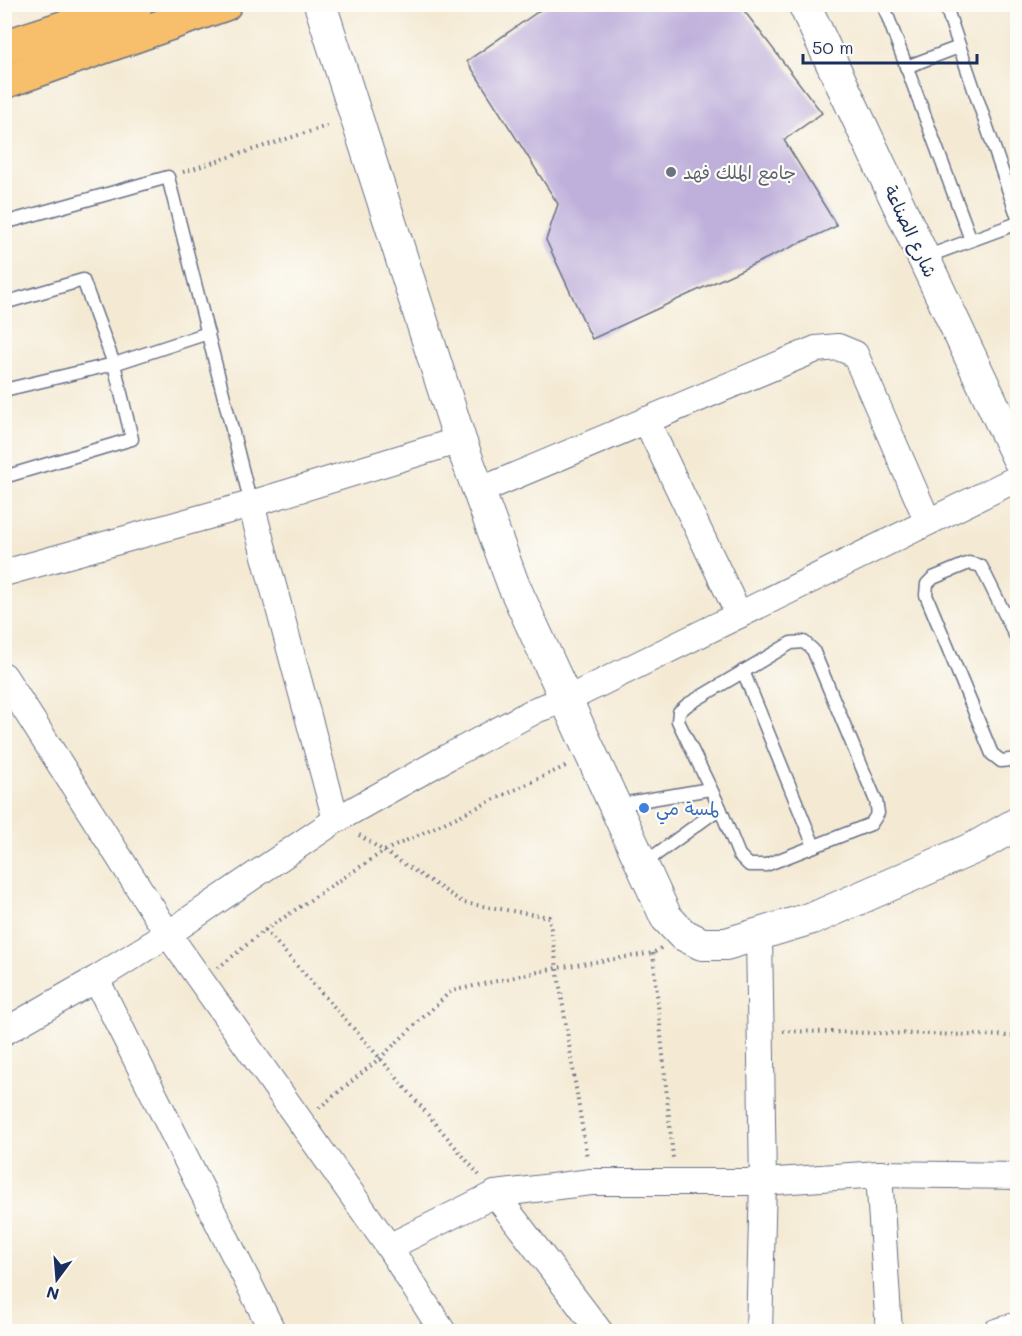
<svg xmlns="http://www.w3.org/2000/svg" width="1022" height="1336" font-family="Mali,'Playpen Sans Arabic',sans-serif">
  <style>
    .building { fill: #bfb0db }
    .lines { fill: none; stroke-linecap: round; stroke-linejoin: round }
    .service-casing { stroke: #677087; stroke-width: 15 }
    .minor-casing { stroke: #677087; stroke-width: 28 }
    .tertiary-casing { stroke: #677087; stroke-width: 34 }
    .primary-casing { stroke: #677087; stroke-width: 36 }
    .path { stroke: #677087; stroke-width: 4; stroke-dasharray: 1.5 4.5; stroke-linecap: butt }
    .service { stroke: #fff; stroke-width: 12 }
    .minor { stroke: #fff; stroke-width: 26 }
    .tertiary { stroke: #fff; stroke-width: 32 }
    .primary { stroke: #f7bf6c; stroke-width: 33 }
    .worship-dot { fill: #6b7280; stroke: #fdfcf7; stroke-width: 2 }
    .shop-dot { fill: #3f7fe0; stroke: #fdfcf7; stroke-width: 2 }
    .labels { text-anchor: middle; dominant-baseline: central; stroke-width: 4.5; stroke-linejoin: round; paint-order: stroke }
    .worship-label { font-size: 18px; fill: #5b616d; stroke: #fdfcf7; text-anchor: start }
    .street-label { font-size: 18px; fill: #1b2f5e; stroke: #fdfcf7 }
    .shop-label { font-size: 18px; fill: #366cbe; stroke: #fdfcf7; text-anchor: start }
  </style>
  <rect width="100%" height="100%" fill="#fdfcf7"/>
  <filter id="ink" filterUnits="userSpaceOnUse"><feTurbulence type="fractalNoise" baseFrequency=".0167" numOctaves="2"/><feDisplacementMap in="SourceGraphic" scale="12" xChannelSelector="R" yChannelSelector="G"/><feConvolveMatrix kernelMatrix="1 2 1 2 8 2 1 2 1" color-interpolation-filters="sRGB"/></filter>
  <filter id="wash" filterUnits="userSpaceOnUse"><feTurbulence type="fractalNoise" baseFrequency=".008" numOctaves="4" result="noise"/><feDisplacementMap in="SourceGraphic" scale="24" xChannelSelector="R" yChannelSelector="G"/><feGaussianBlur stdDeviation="1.35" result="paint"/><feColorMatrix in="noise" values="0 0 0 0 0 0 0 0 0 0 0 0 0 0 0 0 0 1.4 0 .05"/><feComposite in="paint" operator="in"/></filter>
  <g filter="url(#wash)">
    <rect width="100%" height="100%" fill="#f4ead4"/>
    <g id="blocks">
      <polygon class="building" points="549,4 739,4 822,113 784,140 837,226 592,339 546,240 558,204 467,61"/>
    </g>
  </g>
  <g filter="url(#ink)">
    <use href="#blocks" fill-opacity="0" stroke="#677087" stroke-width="1.5"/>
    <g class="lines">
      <g class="service-casing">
        <g id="service">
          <polyline points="883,4 971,240"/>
          <polyline points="945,4 1018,218"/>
          <polyline points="906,67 959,47"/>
          <polyline points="4,223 168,177 251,504"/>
          <polyline points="923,258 1018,223"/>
          <polyline points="4,303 83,280 114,364 132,439 4,477"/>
          <polyline points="4,390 114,364 208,333"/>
          <polyline points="1018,641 981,566 969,563 933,578 927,584 926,595 992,754 1001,761 1018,759"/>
          <polygon points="804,642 813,650 876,801 878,813 871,824 766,865 749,865 739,855 720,808 678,721 679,712 687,705 791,643"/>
          <polyline points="743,671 814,846"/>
          <polyline points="616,805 710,789"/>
          <polyline points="643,864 720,808"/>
        </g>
      </g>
      <g class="minor-casing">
        <g id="minor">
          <polyline points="646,420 739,615"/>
          <polyline points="479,491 816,349 838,347 855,354 928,522"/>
          <polyline points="251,504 336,820"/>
          <polyline points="4,573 251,504 460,440"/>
          <polyline points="4,676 168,934 389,1247 443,1332"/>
          <polyline points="96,979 273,1332"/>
          <polyline points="4,1032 96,979 168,934 336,820 448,757 538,709 568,699 1018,478"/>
          <polyline points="879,1174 889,1332"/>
          <polyline points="495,1194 600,1332"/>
          <polyline points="389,1247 495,1194 591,1182 763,1182 879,1174 1018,1176"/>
          <polyline points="759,1332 763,1182 759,935"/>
          <polyline points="996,1332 1018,1325"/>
        </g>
      </g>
      <g class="tertiary-casing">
        <g id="tertiary">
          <polyline points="320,4 460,440 513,584 666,917 682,934 702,944 726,944 819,916 976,847 1018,823"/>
          <polyline points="804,4 1018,458"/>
        </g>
      </g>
      <g class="primary-casing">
        <g id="primary">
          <polyline points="4,47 136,4"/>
          <polyline points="4,82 225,4"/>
        </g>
      </g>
      <g class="path">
        <polyline points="183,172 330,125"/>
        <polyline points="359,835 464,903 549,917 587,1158"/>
        <polyline points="265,930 380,1058 479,1175"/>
        <polyline points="653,953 673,1158"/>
        <polyline points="218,968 265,930 384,851 568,765"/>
        <polyline points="783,1031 1018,1036"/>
        <polyline points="319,1108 380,1058 451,991 556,968 653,953 661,948"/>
      </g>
      <use href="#service" class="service"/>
      <use href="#minor" class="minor"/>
      <use href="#tertiary" class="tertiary"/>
      <use href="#primary" class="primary"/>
    </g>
  </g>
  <circle class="worship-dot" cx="671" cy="172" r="6"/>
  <circle class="shop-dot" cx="644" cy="808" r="6"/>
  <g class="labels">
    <g class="worship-label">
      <text x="683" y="172">جامع الملك فهد</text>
    </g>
    <g class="street-label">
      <text transform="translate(911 231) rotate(65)">شارع الصناعة</text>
    </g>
    <g class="shop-label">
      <text x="656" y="808">لمسة مي</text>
    </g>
  </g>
  <rect width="1022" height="1336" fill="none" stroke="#fdfcf7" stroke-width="24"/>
  <g transform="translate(57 1279) rotate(196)" stroke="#fdfcf7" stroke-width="4.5" paint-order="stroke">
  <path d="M0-4.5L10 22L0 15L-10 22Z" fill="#1b2f5e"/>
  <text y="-9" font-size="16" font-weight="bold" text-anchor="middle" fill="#1b2f5e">N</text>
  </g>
  <path d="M803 54v9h174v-9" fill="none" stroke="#1b2f5e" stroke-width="3"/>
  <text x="812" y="54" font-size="18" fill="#1b2f5e" stroke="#fdfcf7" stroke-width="4.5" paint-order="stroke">50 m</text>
</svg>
